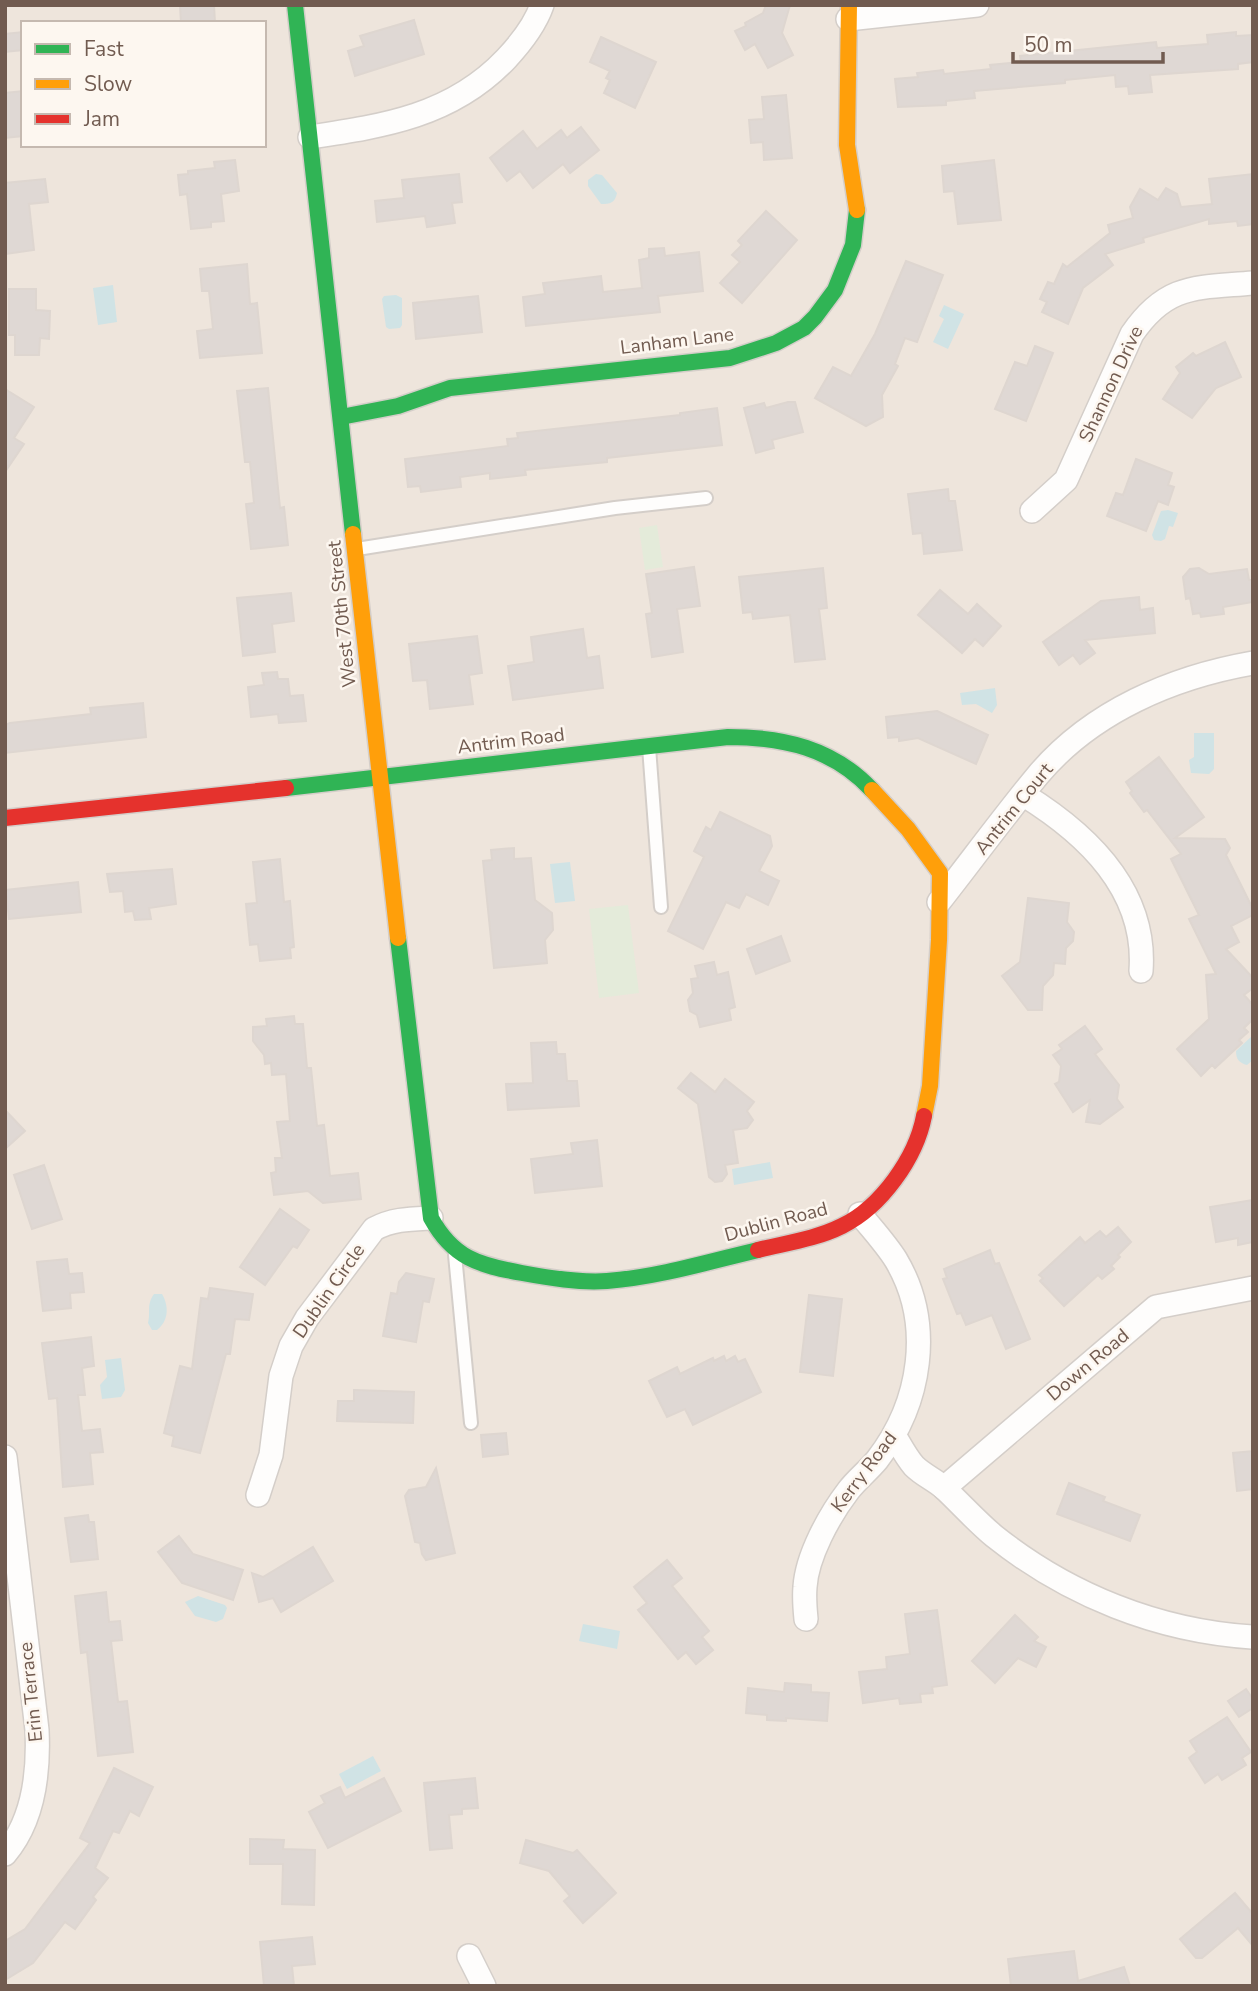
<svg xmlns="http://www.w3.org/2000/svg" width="1258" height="1991" font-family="'Nunito Sans',sans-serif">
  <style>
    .residential { fill: #eee5dc; fill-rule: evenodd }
    .green { fill: #e4ebda }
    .water { fill: #d0e3e5 }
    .building { fill: #dfd8d4; stroke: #ded6d0; stroke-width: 2 }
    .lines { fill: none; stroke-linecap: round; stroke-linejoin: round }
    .lane-casing { stroke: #d4cec9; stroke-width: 16 }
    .street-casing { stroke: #d4cec9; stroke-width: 26 }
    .fast-casing { stroke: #d4cec9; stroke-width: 19 }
    .slow-casing { stroke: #d4cec9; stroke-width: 19 }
    .jam-casing { stroke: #d4cec9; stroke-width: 19 }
    .lane { stroke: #fefdfc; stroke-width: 12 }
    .street { stroke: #fefdfc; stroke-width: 23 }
    .fast { stroke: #30b455; stroke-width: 16 }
    .slow { stroke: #ff9f0a; stroke-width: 16 }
    .jam { stroke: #e5322d; stroke-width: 16 }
    .labels { text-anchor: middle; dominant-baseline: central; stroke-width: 5; stroke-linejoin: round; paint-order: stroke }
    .street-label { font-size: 19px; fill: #715b50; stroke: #fdf7f0 }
  </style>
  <rect width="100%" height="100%" fill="#f6f2ee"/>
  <path class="residential" d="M 5,5 L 1253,5 L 1253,1986 L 5,1986 ZM 23,23 L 264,23 L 264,145 L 23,145 Z"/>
  <g class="green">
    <polygon points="657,525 663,567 645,570 639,528"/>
    <polygon points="628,905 639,993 599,998 589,909"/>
  </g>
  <g class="water">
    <path d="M 596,174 L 602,175 L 617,193 C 615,203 610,204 601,204 L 588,186 L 588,180 Z"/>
    <polygon points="113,285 117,322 98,325 93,288"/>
    <polygon points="396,295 402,298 402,325 400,328 389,329 386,327 382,299 384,296"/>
    <polygon points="944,305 964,314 948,349 933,342 944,319 939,316"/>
    <polygon points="1168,510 1178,513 1173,527 1169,526 1165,539 1161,541 1154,540 1152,535 1161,511"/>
    <polygon points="995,688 997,705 992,713 976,704 962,705 960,693"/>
    <polygon points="1194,733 1214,733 1214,769 1209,774 1191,773 1189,760 1194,757"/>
    <polygon points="570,862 575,901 555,903 550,864"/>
    <path d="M 1253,1035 L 1253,1060 L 1247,1065 C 1239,1063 1236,1059 1236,1051 Z"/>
    <polygon points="770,1162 773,1178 734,1185 732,1169"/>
    <path d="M 154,1294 L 162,1294 C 169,1306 169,1321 157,1330 L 152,1330 L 148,1323 C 151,1312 146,1305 154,1294 Z"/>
    <polygon points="121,1358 125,1390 121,1397 102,1399 100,1385 107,1377 105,1360"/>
    <polygon points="198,1596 225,1605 227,1608 223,1619 216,1622 195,1616 185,1602"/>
    <polygon points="583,1624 620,1631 617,1649 579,1641"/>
    <polygon points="373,1756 381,1771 347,1789 339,1774"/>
  </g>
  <g class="building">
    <polygon points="180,5 214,5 215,23 181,23"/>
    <polygon points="766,5 790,5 782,33 793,55 768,68 755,44 745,50 735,31 746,26 745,23 763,13"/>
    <polygon points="414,20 424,54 355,76 348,51 364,46 360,36"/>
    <polygon points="23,32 23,50 5,52 5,34"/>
    <polygon points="1236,32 1236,36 1253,35 1253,62 1238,64 1238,69 1150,75 1152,92 1129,94 1128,86 1116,87 1115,75 1065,80 1065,83 974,91 975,98 946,101 946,105 898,107 895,79 918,77 917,73 943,70 944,74 991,69 990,65 1021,62 1020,56 1156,42 1157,48 1208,44 1207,35"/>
    <polygon points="601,37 656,62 635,108 604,93 610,80 606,78 610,71 590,62"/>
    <polygon points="23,91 23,136 5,138 5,93"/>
    <polygon points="786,95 792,158 764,160 763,142 751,143 749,120 764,119 762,97"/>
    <polygon points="581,127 599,150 570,173 563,164 533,188 520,171 507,181 490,158 523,131 537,149 561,130 567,138"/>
    <polygon points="235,160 239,191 221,194 224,221 211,222 211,227 191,229 187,194 180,195 178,175 188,174 188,171 215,168 214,162"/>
    <polygon points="994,160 1001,220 958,224 954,191 944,192 942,166"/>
    <polygon points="459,174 462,202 452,203 455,223 427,227 425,216 377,222 375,201 404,198 402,180"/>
    <polygon points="1253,174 1253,224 1238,226 1237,221 1209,224 1209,219 1143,238 1144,242 1105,254 1113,265 1083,288 1068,324 1042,312 1047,302 1040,299 1048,282 1054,284 1063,264 1067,267 1110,233 1108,225 1133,218 1130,207 1140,189 1158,200 1166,188 1177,194 1181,207 1212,204 1209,179"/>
    <polygon points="45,179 48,202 29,204 34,250 5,254 5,183"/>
    <polygon points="766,211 797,240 742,303 720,283 740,262 732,255 742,245 738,241"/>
    <polygon points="664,248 665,256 699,252 703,291 658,296 660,312 526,326 523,297 545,294 543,283 601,276 603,292 642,288 639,260 649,258 649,249"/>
    <polygon points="906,261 943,275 917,342 905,338 895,364 898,366 882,395 883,417 866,426 815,398 833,367 851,376 875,334"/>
    <polygon points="247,264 250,304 257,303 262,353 200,358 197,331 213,329 209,291 202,291 200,269"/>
    <polygon points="9,289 36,289 36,310 50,311 49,339 40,338 39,355 15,355 15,335 9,335"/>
    <polygon points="478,296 482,332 416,339 413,303"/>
    <polygon points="1225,342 1241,377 1216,388 1192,418 1163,399 1180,373 1176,367 1193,353 1196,356"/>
    <polygon points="1035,346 1053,353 1026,421 995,409 1015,362 1027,366"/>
    <polygon points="268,388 280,508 284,507 288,545 251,549 246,504 254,503 250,462 245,462 237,391"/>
    <polygon points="5,389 34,407 14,438 24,444 5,472"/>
    <polygon points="788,402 795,402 803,432 772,440 774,448 756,453 744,408 764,403 766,408"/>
    <polygon points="717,408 722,445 607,458 607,462 525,470 526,475 490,479 490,473 460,477 461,487 421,492 420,486 408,487 405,459 508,446 507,439 518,438 517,433 680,415 680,413"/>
    <polygon points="1136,459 1172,473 1168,485 1174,487 1168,505 1158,501 1146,531 1107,516 1116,493 1123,495"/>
    <polygon points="948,489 949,501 955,501 962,550 924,554 922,533 913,534 908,494"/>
    <polygon points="694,567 700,606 677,609 683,652 652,657 646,614 652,613 646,574"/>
    <polygon points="823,568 827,608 819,609 825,659 795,662 790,615 753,619 752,612 743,613 739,577"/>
    <polygon points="1199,568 1209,574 1247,569 1249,580 1253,580 1253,602 1223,607 1224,614 1201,617 1200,613 1193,614 1190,598 1186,599 1183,577 1190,569"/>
    <polygon points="940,590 968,614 977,604 1001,626 983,646 975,639 962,653 918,615"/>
    <polygon points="291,593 294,621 272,624 275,652 243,656 237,598"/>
    <polygon points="1139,597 1140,610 1153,608 1155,633 1085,640 1095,653 1080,664 1073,655 1059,665 1043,642 1101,601"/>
    <polygon points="583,629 587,658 599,656 603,688 513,700 508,666 534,662 531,637"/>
    <polygon points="477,636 482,673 469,675 473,704 430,709 427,680 413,681 409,644"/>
    <polygon points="277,672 278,679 288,679 290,696 303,695 306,721 279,723 278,714 251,717 248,687 264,685 262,673"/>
    <polygon points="143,703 146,737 5,753 5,725 10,723 91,714 90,708"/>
    <polygon points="937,711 988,735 976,764 918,738 899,741 899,737 888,738 886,717"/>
    <polygon points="1159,757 1204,817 1175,838 1225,839 1230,848 1226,855 1253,909 1253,915 1231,926 1239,942 1226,949 1253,978 1253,988 1244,995 1253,1005 1253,1019 1244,1028 1248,1032 1239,1040 1242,1043 1215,1068 1212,1065 1201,1076 1177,1049 1209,1019 1206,975 1216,974 1189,919 1199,915 1171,859 1181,854 1147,810 1144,812 1130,793 1132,791 1126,782"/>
    <polygon points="720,812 770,836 772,846 759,871 779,881 768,905 746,894 739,908 726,902 703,949 668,931 704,857 694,851 706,827 711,830"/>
    <polygon points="514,848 514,859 531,858 535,900 552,913 553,930 545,940 547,963 494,968 483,861 492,860 491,850"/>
    <polygon points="280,859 284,902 290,901 294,947 290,948 291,958 260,961 258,944 250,945 246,904 257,903 253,862"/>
    <polygon points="172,869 176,904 149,908 151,919 135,920 133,911 125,912 123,891 110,892 107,874"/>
    <polygon points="78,882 81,912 9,919 6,890"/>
    <polygon points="1028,898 1069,903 1067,922 1074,932 1073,941 1066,948 1065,964 1054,963 1053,975 1043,986 1042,1010 1028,1010 1002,976 1020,962"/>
    <polygon points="781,936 790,961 756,974 747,949"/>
    <polygon points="714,962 717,975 728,972 735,1007 729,1009 731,1020 700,1027 697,1015 690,1011 688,1000 693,993 691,979 698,978 695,966"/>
    <polygon points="294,1016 295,1024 303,1024 307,1068 311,1068 317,1126 324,1125 330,1176 358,1173 361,1199 323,1203 308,1191 274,1195 271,1173 276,1172 275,1158 282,1158 277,1122 290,1121 286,1074 272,1075 271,1063 265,1064 264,1055 253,1041 253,1027 267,1026 266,1019"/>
    <polygon points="1085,1026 1102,1049 1095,1054 1119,1085 1117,1099 1123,1107 1100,1124 1086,1122 1090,1100 1073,1112 1055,1084 1059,1082 1061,1066 1053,1055 1062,1049 1059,1045"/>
    <polygon points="556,1042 557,1054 565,1054 567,1081 577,1081 579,1106 508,1110 506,1084 533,1083 531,1043"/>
    <polygon points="691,1073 715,1092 725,1079 754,1102 747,1111 753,1120 747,1128 733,1130 738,1163 725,1165 727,1174 722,1181 715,1182 709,1177 698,1104 678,1088"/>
    <polygon points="5,1110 25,1131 5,1149"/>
    <polygon points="597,1140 602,1186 535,1193 531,1159 573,1154 571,1143"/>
    <polygon points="44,1165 62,1219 32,1229 14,1175"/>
    <polygon points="1253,1200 1253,1242 1238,1245 1238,1238 1216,1242 1210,1207"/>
    <polygon points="280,1209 309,1230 297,1248 293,1246 265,1285 240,1267"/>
    <polygon points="1118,1227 1131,1242 1118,1255 1120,1257 1111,1266 1114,1269 1102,1279 1098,1275 1064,1306 1040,1281 1043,1278 1039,1275 1080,1237 1085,1243 1100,1231 1106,1237"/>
    <polygon points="990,1250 995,1264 999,1263 1030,1339 1006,1349 992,1315 966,1325 961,1313 957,1314 943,1279 947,1278 944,1269"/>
    <polygon points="67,1259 69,1274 82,1273 84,1292 70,1293 71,1308 43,1311 37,1262"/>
    <polygon points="406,1273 434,1279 429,1302 423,1301 416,1342 383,1336 391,1293 397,1294 399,1282"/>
    <polygon points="210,1288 253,1294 249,1320 235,1319 230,1354 226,1354 200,1453 172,1446 174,1436 164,1433 180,1366 192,1369 201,1298 208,1299"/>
    <polygon points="809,1295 842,1299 833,1376 800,1372"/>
    <polygon points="91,1337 94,1366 82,1368 85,1395 78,1395 82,1431 100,1429 103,1452 90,1453 93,1484 63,1487 57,1398 49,1399 42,1343"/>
    <polygon points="724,1356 726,1361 735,1356 738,1362 745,1359 761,1392 693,1425 685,1409 667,1417 649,1381 677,1367 680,1374 713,1358 714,1361"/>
    <polygon points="354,1390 414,1392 413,1423 337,1421 338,1401 354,1401"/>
    <polygon points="506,1433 508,1454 483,1457 481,1435"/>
    <polygon points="1253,1451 1253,1489 1237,1491 1233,1453"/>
    <polygon points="436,1468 455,1553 426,1560 422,1554 420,1543 415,1542 405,1496 409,1490 426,1487"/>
    <polygon points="1069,1483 1105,1497 1103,1501 1140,1515 1130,1541 1057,1514"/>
    <polygon points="88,1515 89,1522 94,1522 98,1559 71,1562 65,1518"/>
    <polygon points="179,1536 193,1554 243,1570 233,1600 182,1583 158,1552"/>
    <polygon points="313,1547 333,1581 281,1612 273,1598 259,1602 252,1573 263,1577"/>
    <polygon points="667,1560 682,1578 672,1586 709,1631 702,1637 713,1650 696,1664 686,1652 678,1659 638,1610 647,1603 634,1587"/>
    <polygon points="106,1592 109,1622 120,1621 122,1640 111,1641 118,1702 127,1701 133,1752 98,1756 87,1652 81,1653 75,1596"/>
    <polygon points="937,1610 947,1685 932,1687 933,1693 920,1694 921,1702 900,1704 899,1698 863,1703 859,1672 887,1669 886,1657 910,1654 905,1614"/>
    <polygon points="1015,1615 1038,1637 1034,1641 1046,1647 1036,1667 1018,1658 995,1683 972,1661"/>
    <polygon points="785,1683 811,1685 811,1692 829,1693 827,1721 786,1718 786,1721 767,1720 767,1715 746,1713 748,1688 784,1692"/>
    <polygon points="1246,1689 1253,1699 1253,1708 1239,1717 1228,1701"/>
    <polygon points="1227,1717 1251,1752 1242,1758 1246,1765 1222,1780 1218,1774 1205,1783 1189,1758 1197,1752 1190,1741"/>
    <polygon points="114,1768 153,1787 139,1816 130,1811 119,1833 113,1831 95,1868 108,1878 93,1897 96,1900 75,1929 65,1922 33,1963 5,1980 5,1941 25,1929 90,1843 80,1838"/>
    <polygon points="384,1778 401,1811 328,1848 309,1812 325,1803 321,1796 340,1787 345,1798"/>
    <polygon points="475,1778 478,1808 462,1809 462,1814 449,1815 452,1848 430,1850 424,1783"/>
    <polygon points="250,1839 284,1840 283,1849 315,1850 314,1905 282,1904 283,1864 250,1864"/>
    <polygon points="526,1840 573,1853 577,1850 616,1893 583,1923 564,1901 570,1896 549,1871 520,1863"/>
    <polygon points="1235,1893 1253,1914 1253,1946 1238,1928 1202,1958 1196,1958 1180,1939"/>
    <polygon points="312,1937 315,1964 292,1966 294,1986 264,1986 260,1942"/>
    <polygon points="1074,1951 1078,1981 1124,1967 1130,1986 1011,1986 1008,1959"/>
  </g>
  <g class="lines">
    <g class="lane-casing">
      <g id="lane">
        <polyline points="357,549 615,508 706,498"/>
        <polyline points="649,747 661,907"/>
        <polyline points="455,1255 471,1423"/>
      </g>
    </g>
    <g class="street-casing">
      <g id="street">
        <polyline points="848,19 977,5"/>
        <path d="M 310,137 C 384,126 452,116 506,59 C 520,44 535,25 542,5"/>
        <path d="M 1032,511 L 1066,480 L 1132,334 C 1167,283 1197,288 1253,283"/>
        <path d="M 1024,795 C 1087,834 1147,890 1141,971"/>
        <path d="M 939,902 C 972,860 1004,816 1038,775 C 1092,711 1173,677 1253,663"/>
        <path d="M 894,1435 C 900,1445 906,1457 914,1466 C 923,1475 935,1480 944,1488 C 961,1504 976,1521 994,1536 C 1068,1595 1158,1631 1252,1637"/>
        <path d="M 5,1457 L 37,1730 C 39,1772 34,1820 5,1854"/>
        <polyline points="944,1488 1156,1307 1253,1288"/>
        <path d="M 258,1495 L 271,1455 L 281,1376 L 291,1346 L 307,1318 L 374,1229 C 393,1219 410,1219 431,1218"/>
        <path d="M 806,1619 C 805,1609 804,1598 805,1587 C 807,1556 829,1516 848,1491 C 856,1480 868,1471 877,1460 C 921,1403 934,1324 896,1260 C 886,1244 872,1229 860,1214"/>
        <polyline points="469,1956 484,1986"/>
      </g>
    </g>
    <g class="fast-casing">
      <g id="fast">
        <polyline points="295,5 353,534"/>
        <polyline points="341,417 398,406 450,388 730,358 776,343 804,328 815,317 835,290 853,245 857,210"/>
        <path d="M 286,788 L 728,737 C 783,737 833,748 872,790"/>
        <path d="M 398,938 L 431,1218 C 453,1258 478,1265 522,1273 C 549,1278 579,1283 607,1281 C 658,1277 708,1262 758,1250"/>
      </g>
    </g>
    <g class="slow-casing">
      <g id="slow">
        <polyline points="849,5 847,145 857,210"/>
        <polyline points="353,534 398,938"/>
        <polyline points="872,790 908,829 940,873 939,940 930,1086 924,1116"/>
      </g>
    </g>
    <g class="jam-casing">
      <g id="jam">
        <polyline points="5,818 286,788"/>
        <path d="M 758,1250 C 786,1243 816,1239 842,1226 C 881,1207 916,1158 924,1116"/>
      </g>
    </g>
    <use href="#lane" class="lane"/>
    <use href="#street" class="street"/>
    <use href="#fast" class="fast"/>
    <use href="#slow" class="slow"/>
    <use href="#jam" class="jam"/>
  </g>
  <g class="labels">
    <g class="street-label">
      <text transform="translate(677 341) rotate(-7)">Lanham Lane</text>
      <text transform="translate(1111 384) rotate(-65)">Shannon Drive</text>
      <text transform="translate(342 614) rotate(-96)">West 70th Street</text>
      <text transform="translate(511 741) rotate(-7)">Antrim Road</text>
      <text transform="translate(1014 809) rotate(-51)">Antrim Court</text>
      <text transform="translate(776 1222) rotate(-15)">Dublin Road</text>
      <text transform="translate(329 1291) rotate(-55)">Dublin Circle</text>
      <text transform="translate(1088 1365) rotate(-40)">Down Road</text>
      <text transform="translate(864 1472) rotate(-53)">Kerry Road</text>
      <text transform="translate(31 1692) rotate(-96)">Erin Terrace</text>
    </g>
  </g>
  <rect width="1258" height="1991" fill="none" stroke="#715b50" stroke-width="14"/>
  <rect x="21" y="21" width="245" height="126" fill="#fdf7f0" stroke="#c5b9b0" stroke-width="2"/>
  <rect x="35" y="44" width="35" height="10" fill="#30b455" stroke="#c5b9b0" stroke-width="2"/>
  <text x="84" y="56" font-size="21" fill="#715b50">Fast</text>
  <rect x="35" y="79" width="35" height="10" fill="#ff9f0a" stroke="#c5b9b0" stroke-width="2"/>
  <text x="84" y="91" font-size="21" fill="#715b50">Slow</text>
  <rect x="35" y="114" width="35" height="10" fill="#e5322d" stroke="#c5b9b0" stroke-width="2"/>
  <text x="84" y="126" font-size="21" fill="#715b50">Jam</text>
  <path d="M1013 52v10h150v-10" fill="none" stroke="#715b50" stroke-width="3.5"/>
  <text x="1024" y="52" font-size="21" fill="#715b50" stroke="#fdf7f0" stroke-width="5" paint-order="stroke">50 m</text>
</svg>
